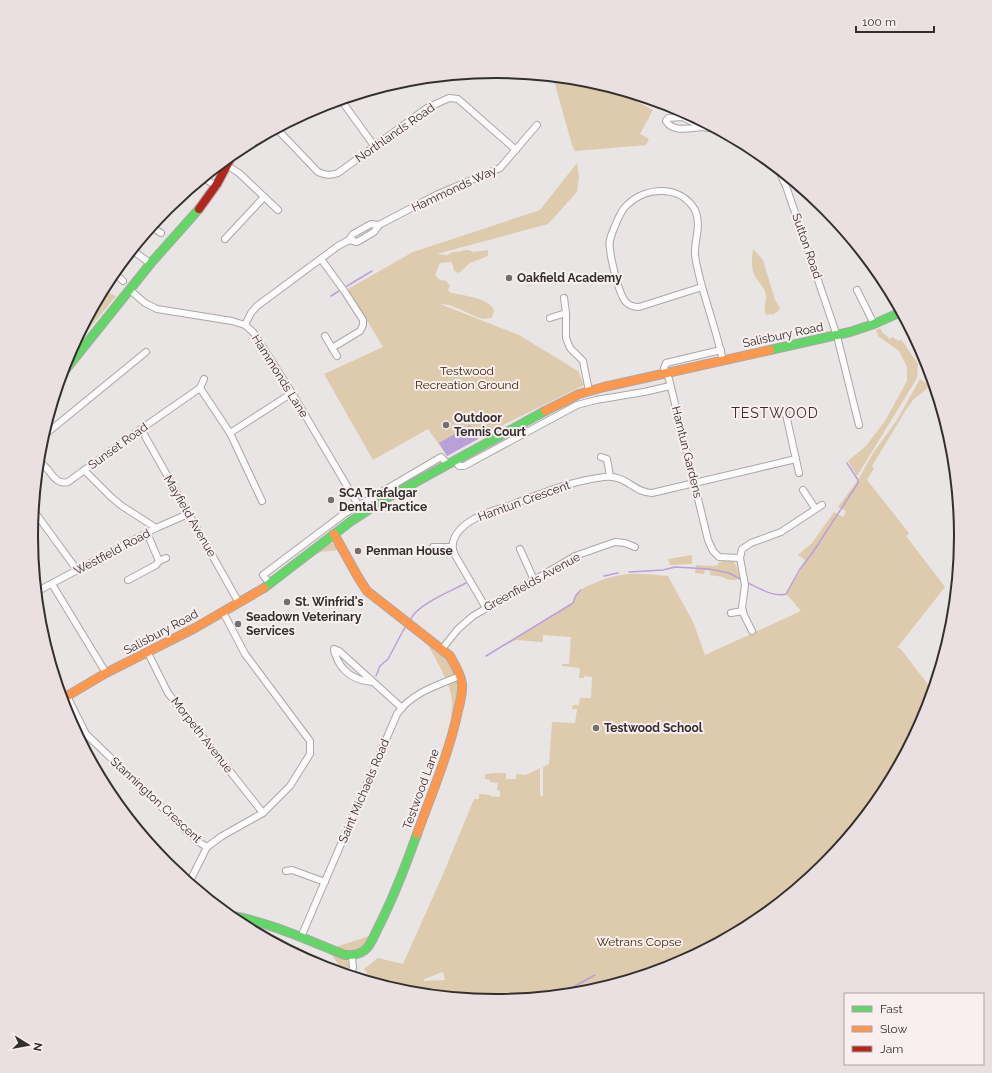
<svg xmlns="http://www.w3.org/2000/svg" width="992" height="1073" font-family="Raleway,sans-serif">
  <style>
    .green { fill: #decaac; fill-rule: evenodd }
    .water { fill: #baa0d9 }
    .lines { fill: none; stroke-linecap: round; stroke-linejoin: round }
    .stream { stroke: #baa0d9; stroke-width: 1.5 }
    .street-casing { stroke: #aba7a7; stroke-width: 8 }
    .fast-casing { stroke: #aba7a7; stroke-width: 10 }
    .slow-casing { stroke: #aba7a7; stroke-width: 10 }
    .jam-casing { stroke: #aba7a7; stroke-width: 10 }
    .street { stroke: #fcfbfb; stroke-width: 6 }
    .fast { stroke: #63d668; stroke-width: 8 }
    .slow { stroke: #ff974d; stroke-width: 8 }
    .jam { stroke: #b3261e; stroke-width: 8 }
    .poi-dot { fill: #736f6f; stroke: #faeff0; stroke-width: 1.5 }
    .labels { text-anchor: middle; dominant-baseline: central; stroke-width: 4; stroke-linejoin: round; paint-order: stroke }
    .street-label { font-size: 12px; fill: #332f2f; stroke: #faeff0 }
    .poi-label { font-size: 12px; font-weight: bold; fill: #332f2f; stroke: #faeff0; text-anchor: start }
    .park-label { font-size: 12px; fill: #3c2901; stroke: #faeff0 }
    .quarter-label { font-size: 14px; letter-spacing: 1px; fill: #352d2e; stroke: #faeff0 }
    .rim { fill: none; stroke: #332f2f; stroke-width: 2 }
  </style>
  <rect width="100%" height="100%" fill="#eae5e5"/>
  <g class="green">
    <polygon points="553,77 587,80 625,92 630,98 653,110 640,134 649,139 646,145 575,151 572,145"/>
    <path d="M 577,163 L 579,177 L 577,192 L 548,224 L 437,254 L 447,255 L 453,252 C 461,253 466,247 473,252 L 488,250 L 488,256 L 470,263 L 459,273 L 454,271 L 452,262 L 440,263 L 435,275 L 440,280 L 446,281 L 450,286 L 448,290 L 451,293 C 461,295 505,300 491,318 L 482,319 L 450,305 L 440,304 L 519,335 L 578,371 L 584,385 L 499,427 L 447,456 L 428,429 L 373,460 L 324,374 L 383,347 L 348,289 L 413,252 L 540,210 Z"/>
    <path d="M 753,249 L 763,260 L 775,300 L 780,308 L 778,311 L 772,315 L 771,314 L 766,315 C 763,309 766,303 766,296 C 765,286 758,283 754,274 C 751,266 752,257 753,249 Z"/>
    <polygon points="103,290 116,296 70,352"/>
    <polygon points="880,328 883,333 890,339 892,337 899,341 901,339 918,364 917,378 857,476 848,461 866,446 885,421 907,381 907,367 899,351 878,336 876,330"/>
    <path d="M 920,379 L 930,386 L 913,400 L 906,410 L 872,466 L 874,468 L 867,480 L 909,533 L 906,536 L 945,587 L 897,648 L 900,648 L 933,691 L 926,715 L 883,795 L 825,865 L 754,923 L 674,966 L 586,993 L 496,1001 L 405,993 L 373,983 L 364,969 L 378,958 L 403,964 L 444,872 L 474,799 L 479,799 L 479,794 L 490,795 L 490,796 L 500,797 L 500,791 L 497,790 L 498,783 L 490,782 L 490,780 L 485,779 L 485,774 L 496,773 L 506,773 L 506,779 L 516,779 L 516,774 L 526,775 L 540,768 L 540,796 L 543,796 L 543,767 L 549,764 L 552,722 L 575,723 L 577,709 L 572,709 L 573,705 L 579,705 L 580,698 L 591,698 L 592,677 L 584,676 L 584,678 L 579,678 L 580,668 L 562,666 L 562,664 L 569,664 L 571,637 L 543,635 L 543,642 L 516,640 L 503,646 L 573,603 C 577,590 583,588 595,583 C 622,571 639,573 668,576 L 694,624 L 705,655 L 801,611 L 790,598 L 793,594 L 790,598 L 786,594 L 806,561 L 798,555 L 812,543 L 834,512 L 843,517 L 846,511 L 838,507 L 858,480 L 873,453 L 897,420 ZM 443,972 L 445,980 L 424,981 L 424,979 Z"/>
    <path d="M 329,543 L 336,544 L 340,549 C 334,552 326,550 319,553 L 318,551 Z"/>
    <polygon points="692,555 692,564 670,565 668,559"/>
    <polygon points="722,560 732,561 735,563 741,578 733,580 726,579 723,577 710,575 710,571 705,570 704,574 695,573 696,565 712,566 718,565 719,562 722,562"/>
    <polygon points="426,641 451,661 456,675 446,680 440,667"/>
    <path d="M 457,680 L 459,685 L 453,716 L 451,715 C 453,703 452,695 448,684 Z"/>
    <path d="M 372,929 L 374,931 C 359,952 359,956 333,948 L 369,936 Z"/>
    <path d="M 334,953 L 347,959 C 350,965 350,969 346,975 L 341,973 L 342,970 L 332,955 Z"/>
  </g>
  <polygon class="water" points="470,425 478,439 447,456 439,443"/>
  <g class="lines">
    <g class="stream">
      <polyline points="347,286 372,271"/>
      <polyline points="331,296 339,291"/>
      <polyline points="629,572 663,570 675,567 709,569 729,573 742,580"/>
      <polyline points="604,576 618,573"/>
      <path d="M 746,582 C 757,587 774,598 786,594 L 800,569 L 813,552 L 858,483 L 858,480 L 847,463"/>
      <path d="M 411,619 C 416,605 453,590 466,583"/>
      <polyline points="486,656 573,603 576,595 581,590"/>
      <polyline points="376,676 380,666 388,659 404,629 407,626"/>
      <polyline points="700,952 701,952"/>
      <polyline points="559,995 595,975"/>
    </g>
    <g class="street-casing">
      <g id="street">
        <polyline points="341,100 375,147"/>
        <path d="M 702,127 C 691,128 673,133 666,121 L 668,118 L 683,117 L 702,127 L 716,129"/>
        <path d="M 277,129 L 318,172 C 325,175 330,176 338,173 L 427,108 L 449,98 L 458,99 L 516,150"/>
        <polyline points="745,145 768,161"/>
        <polyline points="768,161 780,173 786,186 837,336 859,425"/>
        <polyline points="228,166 239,173 278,210"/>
        <polyline points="203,178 217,186"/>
        <polyline points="151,227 161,233"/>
        <polyline points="225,239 264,197"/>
        <polyline points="349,240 357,242 374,232 379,225 436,195 500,168 537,125"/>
        <polyline points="132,250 151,264"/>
        <polyline points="321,259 345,292 363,320 363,325 360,331 332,348"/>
        <polyline points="113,274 118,276 123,281"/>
        <path d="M 702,287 L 639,307 C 633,307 629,306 625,301 C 619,294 611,260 610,249 C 608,241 612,233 615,226 C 618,219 621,210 627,205 C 646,186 681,185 695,210 C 702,226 694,240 695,255 C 696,263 698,271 700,279 C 707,306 717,333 723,361"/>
        <polyline points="130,290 145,303 157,309 232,321 245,325 253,332 292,393 363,513"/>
        <polyline points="857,290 874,324"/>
        <polyline points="564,298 566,313 566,338 570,348 583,361 589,391"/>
        <polyline points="550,318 566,313"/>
        <polyline points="245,325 251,313 257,306 338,246 349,240 353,234 371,224 379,225"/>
        <polyline points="325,336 337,356"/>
        <polyline points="721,350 666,363 664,368 669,379 708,540 713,551 719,557 740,558"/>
        <polyline points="200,388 204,379"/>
        <polyline points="785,410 799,473"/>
        <polyline points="141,429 239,603"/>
        <polyline points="230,433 292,393"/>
        <polyline points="42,437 146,352"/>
        <polyline points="601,457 607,459 610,476"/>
        <polyline points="455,460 459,466 464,466 577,405 596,400 644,392 670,386"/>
        <path d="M 38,461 C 50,466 53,486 68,482 L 141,429 L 200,388 L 230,433 L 262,501"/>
        <polyline points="84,470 111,497 122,506 156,528"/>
        <polyline points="803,490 815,508"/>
        <polyline points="34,511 77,570"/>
        <polyline points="147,533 159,561 166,558"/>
        <polyline points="433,547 452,547"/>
        <polyline points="520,549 534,580"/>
        <polyline points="128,580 156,565 159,561"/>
        <polyline points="52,584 106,673"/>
        <polyline points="270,584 263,575 344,514 441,457 448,464"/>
        <polyline points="36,592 156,528 188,514"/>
        <path d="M 486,608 L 455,555 C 447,540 461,526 474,519 C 485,512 499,509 511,505 C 542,493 572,481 604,477 C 626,474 634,493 652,493 L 796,459"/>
        <polyline points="731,613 743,611"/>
        <polyline points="752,631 744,615 742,608 745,585 740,558 742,549 751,543 781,532 822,505"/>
        <polyline points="442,649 458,629 473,616 575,556 615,542 625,543 635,547"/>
        <polyline points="148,653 168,693 263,813"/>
        <path d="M 373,682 C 358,681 345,674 338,661 C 336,656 334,653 334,649 L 339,651 L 402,708"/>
        <polyline points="67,696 86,734 197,841 207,847"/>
        <polyline points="286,871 292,870 325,882"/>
        <polyline points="189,883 207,847 222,836 263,813 290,786 310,754 310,741 245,654 223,612"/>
        <path d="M 301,937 L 397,714 C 411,693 438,685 460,676"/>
        <polyline points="350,976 353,968 352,956"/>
      </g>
    </g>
    <g class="fast-casing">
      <g id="fast">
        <polyline points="770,350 850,332 874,324 901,312"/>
        <polyline points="62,374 151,263 199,209"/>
        <polyline points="264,588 350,522 385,499 545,411"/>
        <path d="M 228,915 C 269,922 307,940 345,955 C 353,955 359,955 365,950 C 372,944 375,933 379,926 C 394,896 406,865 417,834"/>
      </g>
    </g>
    <g class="slow-casing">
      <g id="slow">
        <polyline points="545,411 579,394 604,387 770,350"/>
        <path d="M 334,534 L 358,577 L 367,591 L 450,656 C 455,665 461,674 462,684 C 463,693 460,702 458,711 C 449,753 432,793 417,834"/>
        <polyline points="62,699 106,673 195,628 264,588"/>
      </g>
    </g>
    <g class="jam-casing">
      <polyline id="jam" points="199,209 217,184 233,154"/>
    </g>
    <use href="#street" class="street"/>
    <use href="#fast" class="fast"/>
    <use href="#slow" class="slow"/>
    <use href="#jam" class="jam"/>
  </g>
  <g class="poi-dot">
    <circle cx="509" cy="278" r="4"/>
    <circle cx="446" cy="425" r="4"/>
    <circle cx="331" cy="500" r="4"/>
    <circle cx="358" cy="551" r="4"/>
    <circle cx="287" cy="602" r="4"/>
    <circle cx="238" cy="624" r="4"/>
    <circle cx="596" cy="728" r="4"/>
  </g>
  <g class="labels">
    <g class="street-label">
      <text transform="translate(395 133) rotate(-35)">Northlands Road</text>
      <text transform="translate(454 189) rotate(-25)">Hammonds Way</text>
      <text transform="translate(807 246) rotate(71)">Sutton Road</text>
      <text transform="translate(783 335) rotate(-12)">Salisbury Road</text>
      <text transform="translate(280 376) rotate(58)">Hammonds Lane</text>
      <text transform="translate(118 446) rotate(-36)">Sunset Road</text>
      <text transform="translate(687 452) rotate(76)">Hamtun Gardens</text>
      <text transform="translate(524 501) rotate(-20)">Hamtun Crescent</text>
      <text transform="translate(190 516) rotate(60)">Mayfield Avenue</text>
      <text transform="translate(112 552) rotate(-28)">Westfield Road</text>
      <text transform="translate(532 582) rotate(-29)">Greenfields Avenue</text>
      <text transform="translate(161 632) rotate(-28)">Salisbury Road</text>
      <text transform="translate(202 735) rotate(52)">Morpeth Avenue</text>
      <text transform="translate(421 789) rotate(-70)">Testwood Lane</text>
      <text transform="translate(364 791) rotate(-67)">Saint Michaels Road</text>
      <text transform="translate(156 800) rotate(43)">Stannington Crescent</text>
    </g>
    <g class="poi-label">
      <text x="517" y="278">Oakfield Academy</text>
      <text x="454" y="418">Outdoor<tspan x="454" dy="14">Tennis Court</tspan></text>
      <text x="339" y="493">SCA Trafalgar<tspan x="339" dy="14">Dental Practice</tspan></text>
      <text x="366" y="551">Penman House</text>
      <text x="295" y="602">St. Winfrid's</text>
      <text x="246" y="617">Seadown Veterinary<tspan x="246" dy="14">Services</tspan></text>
      <text x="604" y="728">Testwood School</text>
    </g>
    <g class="park-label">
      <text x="467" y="371">Testwood<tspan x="467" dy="14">Recreation Ground</tspan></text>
      <text x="639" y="942">Wetrans Copse</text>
    </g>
    <g class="quarter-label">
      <text x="775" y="413">TESTWOOD</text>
    </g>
  </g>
  <path d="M0 0H992V1073H0ZM38 536a458 458 0 1 1 916 0a458 458 0 1 1-916 0Z" fill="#eae0e1" fill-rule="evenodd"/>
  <path class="rim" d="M38 536a458 458 0 1 1 916 0a458 458 0 1 1-916 0Z"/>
  <rect x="844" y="993" width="140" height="72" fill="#faeff0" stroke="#aaa2a3"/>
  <rect x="852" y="1006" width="20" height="6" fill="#63d668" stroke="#aaa2a3"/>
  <text x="880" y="1013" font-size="12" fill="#332f2f">Fast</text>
  <rect x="852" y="1026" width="20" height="6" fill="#ff974d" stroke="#aaa2a3"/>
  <text x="880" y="1033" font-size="12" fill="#332f2f">Slow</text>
  <rect x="852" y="1046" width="20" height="6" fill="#b3261e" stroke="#aaa2a3"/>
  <text x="880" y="1053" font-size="12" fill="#332f2f">Jam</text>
  <g transform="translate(28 1045) rotate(101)" stroke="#faeff0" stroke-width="3" paint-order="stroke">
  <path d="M0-3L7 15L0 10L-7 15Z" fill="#332f2f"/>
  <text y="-6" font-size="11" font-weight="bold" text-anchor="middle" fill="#332f2f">N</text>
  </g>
  <path d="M856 26v6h78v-6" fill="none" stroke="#332f2f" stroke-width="2"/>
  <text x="862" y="26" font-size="12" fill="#332f2f" stroke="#faeff0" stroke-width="3" paint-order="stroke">100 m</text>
</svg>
